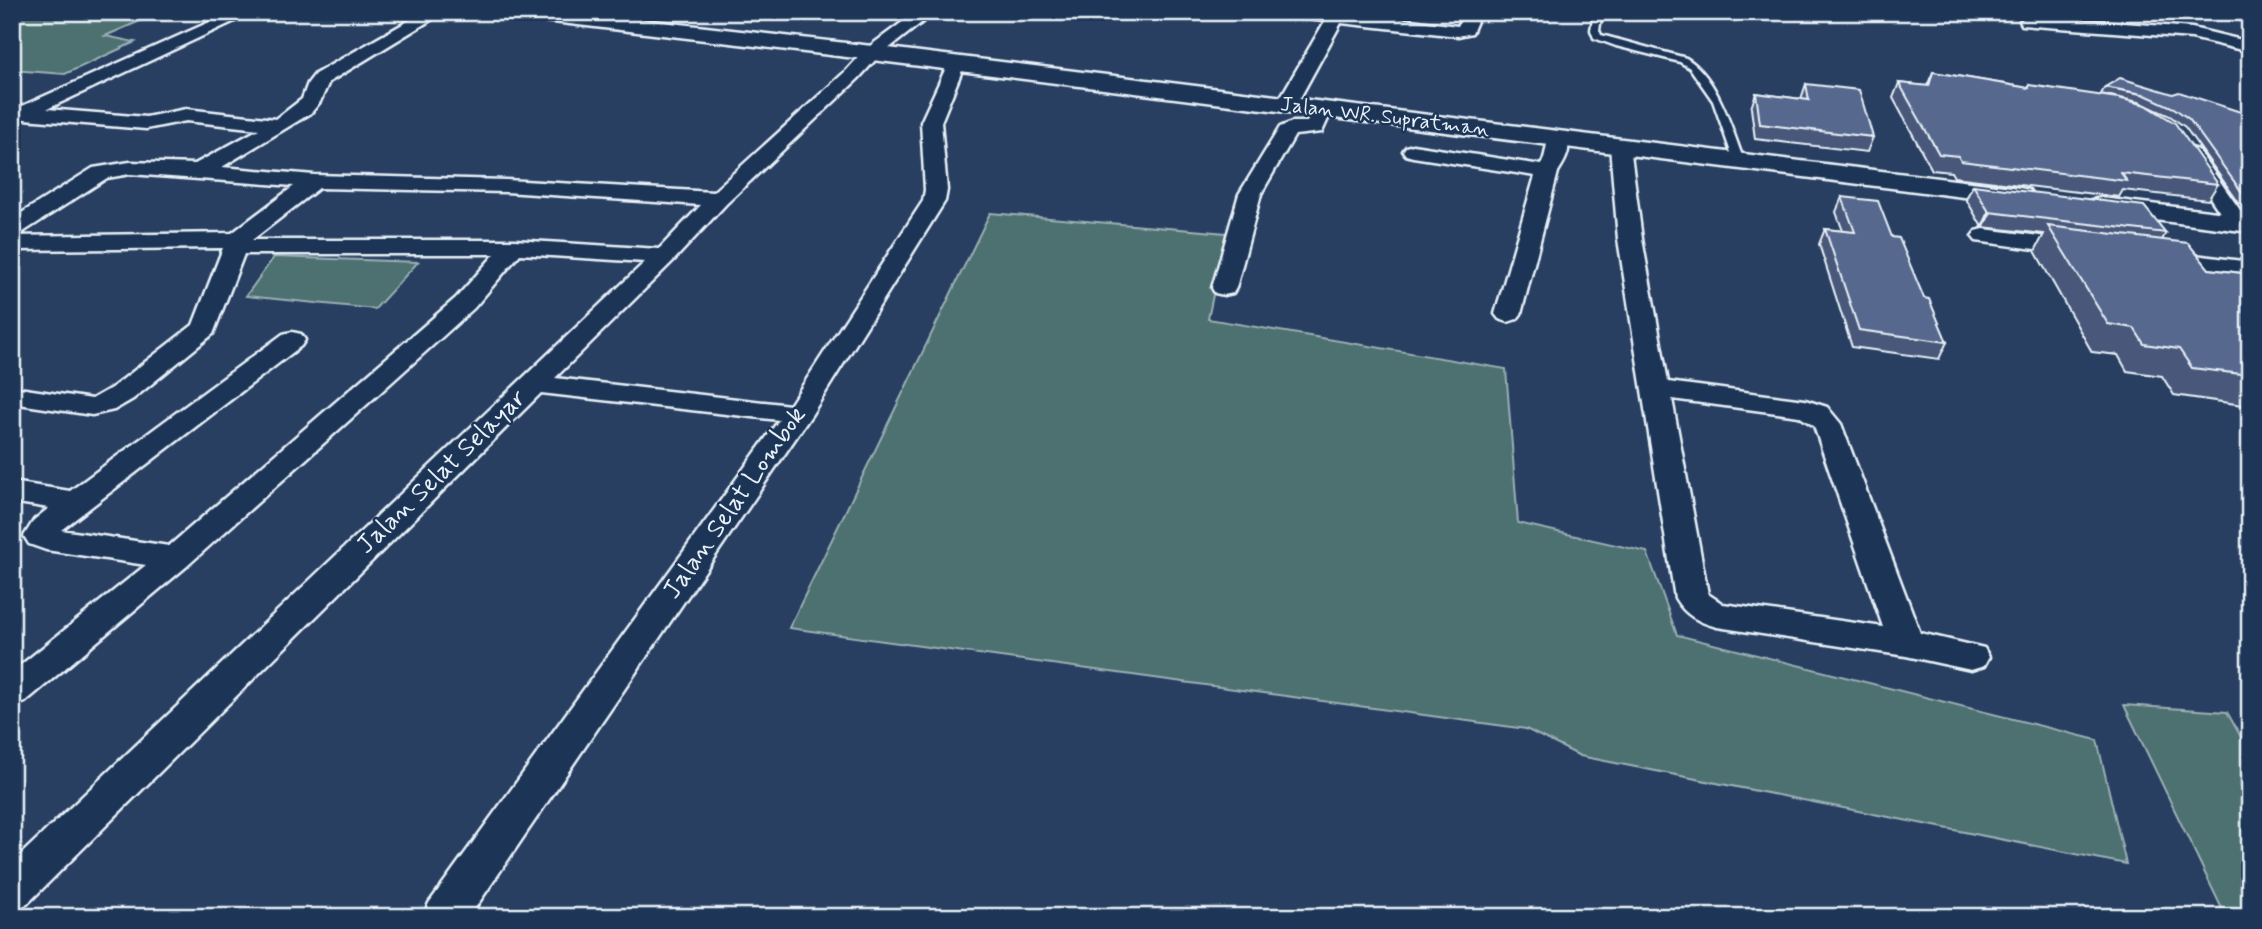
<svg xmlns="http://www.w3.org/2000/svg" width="2262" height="929" font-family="Mynerve,sans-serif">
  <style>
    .green { fill: #4e7070; stroke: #9bb0b4; stroke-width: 2 }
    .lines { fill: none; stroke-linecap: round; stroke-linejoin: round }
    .service-casing { stroke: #e8f1f8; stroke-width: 5 }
    .minor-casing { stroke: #e8f1f8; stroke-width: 5 }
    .tertiary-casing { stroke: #e8f1f8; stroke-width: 5 }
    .service { fill: #1d3557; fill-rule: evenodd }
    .minor { fill: #1d3557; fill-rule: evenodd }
    .tertiary { fill: #1d3557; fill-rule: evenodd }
    .wall { fill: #4a597a; stroke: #e8f1f8; stroke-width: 2 }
    .shaded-wall { fill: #3c4863; stroke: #e8f1f8; stroke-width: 2 }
    .building { fill: #56678e; stroke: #e8f1f8; stroke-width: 2 }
    .labels { text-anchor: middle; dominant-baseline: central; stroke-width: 5; stroke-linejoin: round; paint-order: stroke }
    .far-street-label { font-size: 21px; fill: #e8f1f8; stroke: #1d3557 }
    .street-label { font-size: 26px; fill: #e8f1f8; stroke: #1d3557 }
  </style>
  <rect width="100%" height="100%" fill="#283f62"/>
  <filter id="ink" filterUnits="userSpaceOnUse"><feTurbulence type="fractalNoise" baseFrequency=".0143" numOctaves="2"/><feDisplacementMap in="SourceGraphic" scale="14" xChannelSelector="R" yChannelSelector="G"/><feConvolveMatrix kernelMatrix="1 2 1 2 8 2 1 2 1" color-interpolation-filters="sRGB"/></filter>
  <g filter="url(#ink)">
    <g class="green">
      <polygon points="12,12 161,12 105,36 135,42 65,74 12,70"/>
      <polygon points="990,213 1226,233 1208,319 1506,369 1518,523 1647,552 1677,635 2097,740 2126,864 1580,756 1526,729 789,628"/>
      <polygon points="274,257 418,262 375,309 246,296"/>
      <polygon points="2124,705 2227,712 2250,753 2250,917 2226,917"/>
    </g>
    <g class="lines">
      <g class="service-casing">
        <path id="service" d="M 1594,12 L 1602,12 L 1599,30 L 1601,35 L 1686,58 C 1718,77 1731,128 1744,161 L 1742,163 L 1734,161 L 1713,101 L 1690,68 L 1680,62 L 1616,46 L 1594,38 L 1591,30 Z"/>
      </g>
      <g class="minor-casing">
        <g id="minor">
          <path d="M 232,12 L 254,12 L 47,109 L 146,117 L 186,109 L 276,119 L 302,99 L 308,83 L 315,74 L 424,12 L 444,12 L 329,82 L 320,102 L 311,113 L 222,167 L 314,175 L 506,180 L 713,192 L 846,71 L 866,49 L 916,12 L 935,12 L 878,57 L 858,79 L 726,204 L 673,261 L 555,378 L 790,405 L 923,201 L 925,190 L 921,122 L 950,59 L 956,58 L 965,63 L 941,122 L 947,190 L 945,201 L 812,414 L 469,917 L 423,917 L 429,903 L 779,420 L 541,393 L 27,904 L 12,910 L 12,863 L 645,262 L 520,254 L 474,308 L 442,337 L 187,566 L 25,702 L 12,706 L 12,672 L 146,565 L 46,550 L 29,544 L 24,536 L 34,520 L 49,508 L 12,502 L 12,482 L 70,491 L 283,334 L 292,332 L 301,334 L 305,340 L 301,346 L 61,530 L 169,546 L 456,298 L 495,254 L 244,254 L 213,334 L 133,399 L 114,410 L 92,415 L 12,403 L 12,387 L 92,399 L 113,387 L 193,325 L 223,248 L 12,250 L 12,236 L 232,233 L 294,186 L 130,174 L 107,178 L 20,234 L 12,236 L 12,219 L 93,168 L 130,162 L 195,164 L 259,129 L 186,121 L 146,129 L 24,119 L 14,113 L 18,108 ZM 319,188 L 506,192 L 701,205 L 659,249 L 514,240 L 252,240 Z"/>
          <polygon points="1281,12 1347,12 1458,26 1465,12 1481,12 1472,33 1458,36 1341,23 1296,105 1286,111 1276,105 1325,21 1289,17"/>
          <polygon points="2028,16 2192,28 2250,42 2250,52 2192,38 2022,25 2020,21"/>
          <polygon points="1322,104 1332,110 1322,132 1295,135 1261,194 1236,288 1233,293 1224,295 1215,293 1212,288 1239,194 1280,127 1292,122 1307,122 1315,106"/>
          <path d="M 1558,133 L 1565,135 C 1573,148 1565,161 1558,172 L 1521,314 L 1517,319 L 1508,322 L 1499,319 L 1495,314 L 1535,176 L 1413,157 L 1406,155 L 1403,151 L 1406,147 L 1413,145 L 1541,165 C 1547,155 1545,143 1551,135 Z"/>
          <path d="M 1620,140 L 1627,142 L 1630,146 L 1642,239 L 1668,382 L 1805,400 L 1827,407 L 1841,424 L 1920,633 L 1984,648 L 1989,657 L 1984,666 L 1971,670 L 1906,656 L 1717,627 C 1698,622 1685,615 1675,598 L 1618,239 L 1610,146 L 1613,142 ZM 1672,399 L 1799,416 L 1814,426 L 1883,627 L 1723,604 L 1708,594 Z"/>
          <polygon points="2191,148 2198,150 2249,223 2246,228 2230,228 2227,223 2181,154 2184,150"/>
          <polygon points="1984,229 2079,241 2087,243 2091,248 2087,253 2079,255 1976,241 1972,236 1976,231"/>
          <polygon points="2163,251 2250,262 2250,276 2155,263 2151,258 2155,253"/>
        </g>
      </g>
      <g class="tertiary-casing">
        <g id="tertiary">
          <polygon points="509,12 574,12 872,46 2019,188 2029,190 2033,196 2029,202 2019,204 872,60 519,18"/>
          <polygon points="2101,198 2250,216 2250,232 2091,212 2087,206 2091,200"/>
        </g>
      </g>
      <use href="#service" class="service"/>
      <use href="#minor" class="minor"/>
      <use href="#tertiary" class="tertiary"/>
    </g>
    <g class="wall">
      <polygon points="1933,72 2028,88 2029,85 2218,184 2208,200 2123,190 2119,197 1954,177 1951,172 1932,170 1893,98 1899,83 1927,86"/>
      <polygon points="1806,84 1873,137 1867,152 1755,139 1751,108 1756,93 1801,99"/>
      <polygon points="2105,87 2250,115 2250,205 2239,203 2185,127 2170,116 2139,102 2101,94"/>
      <polygon points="1973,185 2166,233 2162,240 2209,269 2250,274 2250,406 2174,395 2162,376 2127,371 2118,355 2092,352 2035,251 2044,234 1982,227 1966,199"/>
      <polygon points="1842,197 1892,237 1947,342 1939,359 1852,347 1819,244 1825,229 1843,231 1836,212"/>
    </g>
    <polygon class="shaded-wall" points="1989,212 1991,212 1984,226 1982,227"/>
    <g class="building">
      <polygon points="1933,72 2029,88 2029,85 2118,98 2146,105 2175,123 2218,184 2121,173 2127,181 1961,161 1958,156 1939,154 1899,83 1929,86"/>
      <polygon points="2120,78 2173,94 2179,92 2250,115 2250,196 2244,195 2189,119 2174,108 2143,94 2105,87"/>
      <polygon points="1806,84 1859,90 1873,137 1760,124 1756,93 1809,100"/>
      <polygon points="1973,185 2144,206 2166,233 1989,212"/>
      <polygon points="1842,197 1878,201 1892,237 1899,238 1924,298 1929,299 1947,342 1859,330 1825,229 1855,232"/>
      <polygon points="2048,226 2188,243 2209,269 2250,274 2250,375 2192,368 2179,349 2144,344 2134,328 2108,324"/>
    </g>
  </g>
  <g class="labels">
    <g class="far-street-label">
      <text transform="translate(1385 117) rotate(7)">Jalan WR. Supratman</text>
    </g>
    <g class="street-label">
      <text transform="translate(442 472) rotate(-44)">Jalan Selat Selayar</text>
      <text transform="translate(735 503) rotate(-55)">Jalan Selat Lombok</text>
    </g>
  </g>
  <rect width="2262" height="929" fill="none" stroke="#1d3557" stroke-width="42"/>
  <rect x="21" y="21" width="2220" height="887" fill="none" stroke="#e8f1f8" stroke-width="2.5" filter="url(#ink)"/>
</svg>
